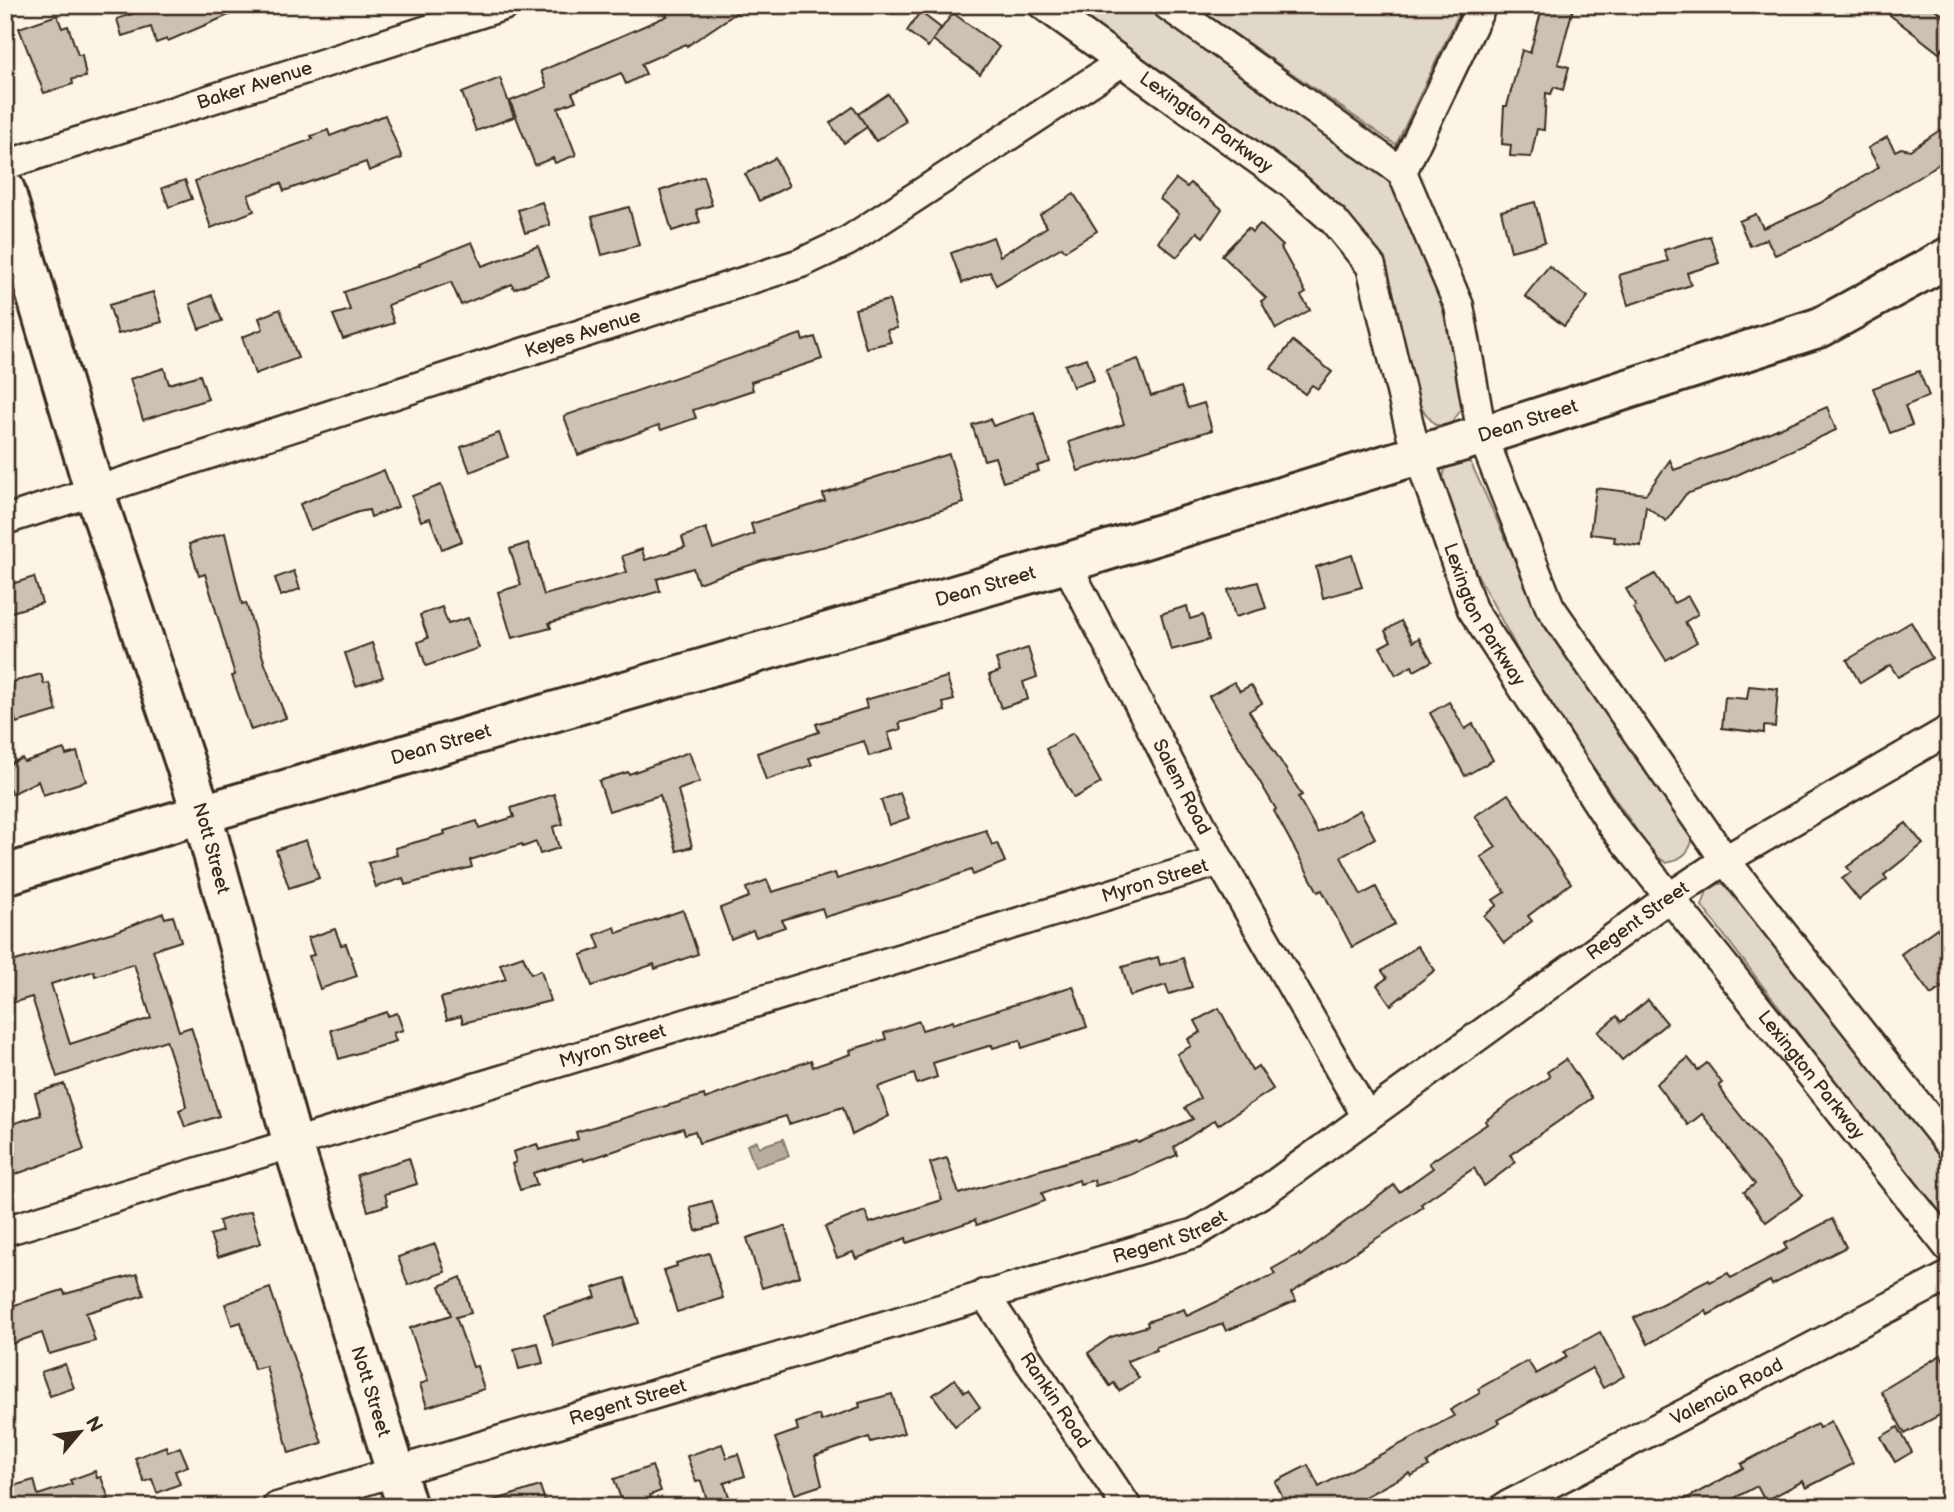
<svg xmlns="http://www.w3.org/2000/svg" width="1954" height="1512" font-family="'Balsamiq Sans',sans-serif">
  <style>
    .green { fill: #e0d8c8; stroke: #8e8173; stroke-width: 2 }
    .water { fill: #b7ad9e; stroke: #85796b; stroke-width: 2 }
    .building { fill: #ccc2b3; stroke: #3b2a1e; stroke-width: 2; fill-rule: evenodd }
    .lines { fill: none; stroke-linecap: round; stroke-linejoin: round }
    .street-casing { stroke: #3b2a1e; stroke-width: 33 }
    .secondary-casing { stroke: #3b2a1e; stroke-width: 44 }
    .street { stroke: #fcf5e5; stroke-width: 28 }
    .secondary { stroke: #fcf5e5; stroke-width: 38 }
    .labels { text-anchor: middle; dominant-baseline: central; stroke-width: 6; stroke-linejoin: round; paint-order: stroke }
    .street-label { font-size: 19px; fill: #3b2a1e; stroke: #fcf5e5 }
  </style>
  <rect width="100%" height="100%" fill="#fcf5e5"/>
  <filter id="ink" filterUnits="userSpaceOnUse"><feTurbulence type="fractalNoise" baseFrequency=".0143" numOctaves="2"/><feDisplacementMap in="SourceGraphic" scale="14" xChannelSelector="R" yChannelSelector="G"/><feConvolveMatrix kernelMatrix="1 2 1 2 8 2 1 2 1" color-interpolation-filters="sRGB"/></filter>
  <g filter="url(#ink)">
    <g class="green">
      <polygon points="1069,5 1145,5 1380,173 1405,200 1437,288 1460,379 1461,410 1450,425 1435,425 1421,408 1389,284 1370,242 1310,179"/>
      <polygon points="1193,5 1463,5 1396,145"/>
      <path d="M 1456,458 L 1471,463 L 1530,593 L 1615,728 L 1694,835 C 1690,852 1684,858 1667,863 L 1653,854 L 1536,684 L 1477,574 L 1442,483 L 1445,469 Z"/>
      <polygon points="1731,883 1949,1162 1949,1232 1702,906 1707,891 1719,884"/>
    </g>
    <polygon class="water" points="783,1139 789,1156 755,1167 747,1145 757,1141 759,1147"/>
    <g class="building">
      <polygon points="142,5 250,5 250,6 168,41 167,39 156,43 151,27 122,36 117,19 144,10"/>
      <polygon points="660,5 748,5 687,46 686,44 641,64 646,74 626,84 621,73 572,93 576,101 558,108 576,155 555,163 553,158 535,165 510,101 547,87 541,71 667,16"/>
      <polygon points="1543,5 1574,5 1558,64 1569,67 1563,90 1554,87 1551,94 1546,93 1544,130 1537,129 1531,157 1510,156 1511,145 1502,144 1504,106 1507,106 1522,50 1530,53"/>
      <polygon points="1877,5 1930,5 1949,20 1949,41 1939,53"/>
      <polygon points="920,12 941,28 928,47 907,31"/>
      <polygon points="953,13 999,47 980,74 933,40"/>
      <polygon points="57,15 62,28 68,26 78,55 82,55 86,77 72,79 73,84 44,93 19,28"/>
      <polygon points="500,78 514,117 476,131 462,93"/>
      <polygon points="888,94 906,121 876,141 858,114"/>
      <polygon points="853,107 867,127 844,143 830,123"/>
      <polygon points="385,115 402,158 369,171 366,162 284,191 281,183 248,195 254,211 211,228 195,181 313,139 311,136 328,130 330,136"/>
      <polygon points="1949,124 1949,157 1919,177 1817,237 1775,255 1767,239 1750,246 1739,221 1756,214 1763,228 1820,203 1879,167 1868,148 1887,137 1895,151 1901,148 1910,150"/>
      <polygon points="775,158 789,186 759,201 745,174"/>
      <polygon points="703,176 712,205 696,210 700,222 672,231 660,191"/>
      <polygon points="1176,179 1187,187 1190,183 1222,209 1203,237 1197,232 1177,257 1158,242 1179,214 1160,199"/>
      <polygon points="185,180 192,199 169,207 162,188"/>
      <polygon points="1074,194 1097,231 1065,251 1062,247 996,285 990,272 962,283 951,253 993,237 1000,256 1047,227 1040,215"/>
      <polygon points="542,202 550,225 525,233 518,210"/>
      <polygon points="1535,202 1545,242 1511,251 1501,211"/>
      <polygon points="629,207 639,245 602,255 592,217"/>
      <polygon points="1260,224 1283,246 1281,248 1306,293 1301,296 1310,310 1276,329 1261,301 1266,298 1222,255 1248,228 1252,232"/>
      <polygon points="1710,236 1719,263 1687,273 1691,285 1628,305 1619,275 1668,261 1664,250"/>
      <polygon points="472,242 482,266 538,246 549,276 514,289 512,284 461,305 451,282 388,305 394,323 343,339 333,315 350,310 344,292 420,265 419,263"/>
      <polygon points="1549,266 1588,297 1564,326 1525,296"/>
      <polygon points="153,292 162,322 118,334 109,305"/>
      <polygon points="212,295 222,321 199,329 190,304"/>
      <polygon points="889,300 897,328 887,330 891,342 866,348 855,309"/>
      <polygon points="280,309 298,358 255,374 242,337 263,329 259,318"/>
      <polygon points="801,334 803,341 815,337 822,359 751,382 753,390 693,410 696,418 661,430 659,425 578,455 564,416"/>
      <polygon points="1293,341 1332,372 1318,389 1312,385 1305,394 1271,368"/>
      <polygon points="1087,358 1094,380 1073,387 1065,365"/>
      <polygon points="1138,359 1151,396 1181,387 1188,408 1204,403 1212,430 1078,471 1069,442 1124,424 1106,370"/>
      <polygon points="164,368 169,384 200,375 208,399 143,420 130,379"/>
      <polygon points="1919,371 1929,396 1905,406 1912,425 1890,433 1873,388"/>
      <polygon points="1827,407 1836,430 1726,480 1686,494 1666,521 1646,506 1641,546 1614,542 1615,537 1590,534 1596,488 1646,494 1670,460 1674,470 1727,451"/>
      <polygon points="1034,412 1050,462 1037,466 1039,471 1003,482 995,457 984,460 972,425 990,419 993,426"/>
      <polygon points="499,433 508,457 470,472 461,447"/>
      <polygon points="949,454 964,503 826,546 762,561 698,583 693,568 657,579 660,591 549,623 551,628 512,638 498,592 521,585 510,549 528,543 544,595 627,572 622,556 642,549 645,560 685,547 682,537 706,528 713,549 754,534 751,524 825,501 823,494"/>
      <polygon points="384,470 398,507 371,517 369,510 358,512 310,530 300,504"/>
      <polygon points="441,485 462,541 442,549 430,518 421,521 412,496"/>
      <polygon points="225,533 242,604 246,603 265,664 286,718 251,730 232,676 235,675 205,574 199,576 189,544"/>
      <polygon points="1352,555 1362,587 1323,598 1316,567"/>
      <polygon points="294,571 300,589 281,596 275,578"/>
      <polygon points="1655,574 1674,603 1688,596 1698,614 1685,622 1697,642 1666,660 1633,608 1636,606 1626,589"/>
      <polygon points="34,577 42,603 5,614 5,586"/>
      <polygon points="1258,582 1266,608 1235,617 1228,590"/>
      <polygon points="1187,606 1190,619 1203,615 1209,640 1171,650 1161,614"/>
      <polygon points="442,607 448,624 468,618 479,648 426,666 418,642 428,638 420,615"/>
      <polygon points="1401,621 1413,642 1419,638 1432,661 1414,671 1412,666 1396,675 1380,647 1391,641 1385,631"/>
      <polygon points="1911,622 1932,658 1898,677 1890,665 1860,683 1847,660"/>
      <polygon points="372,643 383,677 356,686 345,653"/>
      <polygon points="1028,648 1037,677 1023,682 1028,699 1001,708 989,675 1000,671 996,659"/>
      <polygon points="41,674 44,684 49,683 57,711 16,723 6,684"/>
      <polygon points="947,677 954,700 943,703 945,711 899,723 901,729 888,733 893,749 869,756 864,741 809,758 812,765 766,780 757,753 819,732 816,724 867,708 865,700"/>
      <polygon points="1234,682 1240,691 1251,685 1262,703 1249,711 1302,795 1298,797 1318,833 1360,810 1375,838 1341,857 1361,895 1376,887 1395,924 1352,947 1322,890 1318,892 1274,811 1276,809 1209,696"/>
      <polygon points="1749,686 1778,689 1775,727 1764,726 1764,733 1722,728 1725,697 1747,699"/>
      <polygon points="1449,702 1465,729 1473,724 1493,760 1465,776 1430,713"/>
      <polygon points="1073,733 1101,783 1074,798 1046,749"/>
      <polygon points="64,749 66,755 77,752 86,781 43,795 38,781 12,794 5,780 5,766 22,758 24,762"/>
      <polygon points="689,752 700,782 678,790 692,847 677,851 660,795 609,811 599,781 628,772 629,774"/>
      <polygon points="900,793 909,818 889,825 881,800"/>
      <polygon points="554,794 563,824 553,827 559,848 540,854 536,842 523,847 522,844 470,860 472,867 405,885 403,878 376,887 368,863 397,855 395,848 445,834 444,831 477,821 479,828 514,817 511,808"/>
      <polygon points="1508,794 1571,883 1528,916 1532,921 1504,943 1484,916 1497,905 1493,900 1505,892 1481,857 1496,847 1475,816"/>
      <polygon points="1906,823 1923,844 1884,875 1887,879 1859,900 1842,879 1851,872 1847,867"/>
      <polygon points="986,830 992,845 997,843 1005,862 973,875 971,870 901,895 825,917 822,908 782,920 785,927 756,937 753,930 731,939 720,908 749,897 746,888 767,880 772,892 835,873 837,879"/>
      <polygon points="306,840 319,878 289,888 276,850"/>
      <polygon points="683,910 698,954 655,969 654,964 592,986 581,955 600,948 595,935 615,927 617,933"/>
      <path d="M 163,913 L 165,918 L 173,916 L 181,941 L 153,950 L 179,1031 L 191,1027 L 219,1116 L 185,1127 L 179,1110 L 186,1107 L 184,1096 L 166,1040 L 57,1077 L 32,997 L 5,1005 L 5,964 L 120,930 ZM 134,964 L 151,1018 L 70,1044 L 51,984 L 94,971 L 95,976 Z"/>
      <polygon points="1937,928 1949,945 1949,982 1931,995 1901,954"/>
      <polygon points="335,929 341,945 346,944 357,976 320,989 309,956 314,955 308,938"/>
      <polygon points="1417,946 1435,970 1391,1005 1377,985 1387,978 1382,971"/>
      <polygon points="523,956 531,974 541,970 550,1001 463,1023 461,1016 447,1020 441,998 506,979 500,964"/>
      <polygon points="1158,957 1160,965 1183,958 1192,987 1169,994 1166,985 1130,996 1122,967"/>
      <polygon points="1073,986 1087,1027 1022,1048 1020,1040 993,1048 992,1045 933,1063 937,1077 917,1084 914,1074 878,1087 889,1116 852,1135 843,1107 789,1124 786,1116 699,1143 695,1131 685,1134 683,1128 584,1161 583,1158 533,1173 537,1185 520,1190 512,1164 516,1162 513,1152 537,1144 539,1150 578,1139 576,1132 704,1095 705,1099 811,1060 813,1067 851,1054 850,1050 886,1039 884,1033 919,1021 922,1030 953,1021 953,1024"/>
      <polygon points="1648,1000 1667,1023 1622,1060 1598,1032 1617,1016 1621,1022"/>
      <polygon points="1219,1008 1252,1070 1258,1066 1273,1089 1218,1125 1215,1120 1174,1147 1177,1155 1131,1175 1095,1186 1094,1180 1080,1184 1079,1180 1042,1193 1045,1201 977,1225 975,1220 907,1243 906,1238 856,1259 853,1252 837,1258 825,1227 865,1211 870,1223 942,1200 930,1163 947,1158 959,1194 1137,1141 1138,1143 1193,1119 1185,1108 1200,1098 1177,1054 1191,1046 1188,1039 1201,1032 1195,1021"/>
      <polygon points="387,1012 388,1016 397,1013 403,1030 393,1033 396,1041 339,1059 331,1030"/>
      <polygon points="1688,1058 1698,1070 1707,1063 1722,1083 1719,1085 1725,1096 1803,1195 1766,1222 1744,1192 1755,1184 1702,1114 1688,1125 1656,1084"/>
      <polygon points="1566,1059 1592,1098 1510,1155 1516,1162 1484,1186 1474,1168 1421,1204 1423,1207 1385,1233 1291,1293 1296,1301 1226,1331 1223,1324 1156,1347 1156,1350 1127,1361 1139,1378 1119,1391 1114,1383 1110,1386 1088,1353 1111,1337 1148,1326 1147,1322 1184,1309 1187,1316 1275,1274 1272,1269 1299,1254 1300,1256 1394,1185 1399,1192 1433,1168 1429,1163 1487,1124 1485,1121 1512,1101 1550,1077 1547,1072"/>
      <polygon points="64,1084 84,1150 5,1178 5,1126 41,1115 35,1093"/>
      <polygon points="409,1158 417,1184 385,1194 388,1205 368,1211 357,1175"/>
      <polygon points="712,1201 719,1225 696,1231 690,1207"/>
      <polygon points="251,1211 261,1243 218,1257 210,1235 222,1231 219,1221"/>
      <polygon points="1832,1219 1846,1247 1772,1285 1770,1281 1708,1315 1706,1311 1648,1344 1634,1318 1709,1280 1710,1282 1728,1273 1731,1278 1787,1249 1784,1244"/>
      <polygon points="785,1226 800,1276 762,1288 747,1238"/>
      <polygon points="435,1244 445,1272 408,1285 398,1257"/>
      <polygon points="709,1253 723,1298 677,1312 664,1270 677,1266 676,1263"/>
      <polygon points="137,1274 144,1295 86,1313 95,1341 49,1354 42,1333 5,1346 5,1308 63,1290 65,1294"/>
      <polygon points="461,1277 471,1313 456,1317 473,1367 477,1366 484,1389 427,1407 420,1384 428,1381 410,1328 451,1315 440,1286"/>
      <polygon points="625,1278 639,1323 554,1346 544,1314 596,1297 593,1288"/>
      <polygon points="270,1288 322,1443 289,1453 266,1366 254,1369 241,1322 232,1325 225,1304"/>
      <polygon points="1600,1332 1624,1376 1603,1388 1592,1368 1497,1420 1499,1423 1441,1453 1427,1463 1429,1466 1411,1476 1409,1473 1346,1507 1283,1507 1287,1505 1275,1482 1308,1465 1319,1487 1454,1416 1450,1410 1480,1393 1478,1389 1528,1361 1536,1374 1567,1357 1564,1352"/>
      <polygon points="538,1343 543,1363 519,1369 514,1349"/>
      <polygon points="1941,1355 1949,1370 1949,1410 1905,1434 1881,1391"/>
      <polygon points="65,1364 74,1388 50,1396 41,1372"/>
      <polygon points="955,1379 964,1392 968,1390 980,1407 955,1426 933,1395"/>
      <polygon points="892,1394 904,1433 871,1442 869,1437 815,1456 822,1485 795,1494 775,1438 798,1430 796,1423 819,1415 821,1421 860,1407 859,1403"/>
      <polygon points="1831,1421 1853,1464 1806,1488 1803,1481 1765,1501 1757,1486 1718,1507 1671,1507 1743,1468 1741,1464 1794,1436 1817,1424 1819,1428"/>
      <polygon points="1898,1427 1912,1452 1895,1462 1881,1437"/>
      <polygon points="722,1444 727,1458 738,1454 745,1476 724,1483 730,1499 709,1506 701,1481 696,1482 687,1456"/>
      <polygon points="166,1446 168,1452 180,1447 188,1466 175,1471 180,1484 157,1493 152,1479 144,1482 135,1458"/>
      <polygon points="652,1466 661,1491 650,1495 654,1507 635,1507 633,1501 623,1505 614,1479"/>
      <polygon points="95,1471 97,1478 101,1477 109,1499 87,1507 11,1507 6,1488 34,1480 38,1495 72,1484 70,1480"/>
      <polygon points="540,1486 547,1507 487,1507 486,1503"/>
    </g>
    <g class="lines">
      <g class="street-casing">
        <g id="street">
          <path id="s1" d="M 1043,5 L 1293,185 L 1334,221 L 1371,266 L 1411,433 L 1472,609 L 1612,825 L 1949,1248"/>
          <polyline points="1167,5 1402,172 1459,306 1482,435 1550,607 1725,860 1949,1144"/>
          <path id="s2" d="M 5,165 L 506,5"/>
          <polyline points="1402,172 1482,5"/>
          <path id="s3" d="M 5,520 L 801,263 L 848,241 L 1120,63"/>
          <path id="s4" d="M 1066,563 L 1220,861 L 1367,1117"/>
          <path id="s5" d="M 5,1231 L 1220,861"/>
          <path id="s6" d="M 984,1294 L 1127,1507"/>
          <path id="s7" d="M 277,1507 L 1195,1233 L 1265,1191 L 1667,899 L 1725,860 L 1949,730"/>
          <path id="s8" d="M 1505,1507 L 1949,1276"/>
        </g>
      </g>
      <g class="secondary-casing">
        <g id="secondary">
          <path id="s9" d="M 5,190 L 95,493 L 202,814 L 293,1144 L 407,1507"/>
          <path id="s10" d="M 5,875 L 164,825 L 1066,563 L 1506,428 L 1821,327 L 1949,257"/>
        </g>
      </g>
      <use href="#street" class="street"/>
      <use href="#secondary" class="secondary"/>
    </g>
  </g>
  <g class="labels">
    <g class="street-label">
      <text stroke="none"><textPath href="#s2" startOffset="262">Baker Avenue</textPath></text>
      <text stroke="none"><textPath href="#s1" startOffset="201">Lexington Parkway</textPath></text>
      <text stroke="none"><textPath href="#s3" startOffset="607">Keyes Avenue</textPath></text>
      <text stroke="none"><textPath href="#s10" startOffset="1589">Dean Street</textPath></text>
      <text stroke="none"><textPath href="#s10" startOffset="1022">Dean Street</textPath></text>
      <text stroke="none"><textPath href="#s1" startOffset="789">Lexington Parkway</textPath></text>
      <text stroke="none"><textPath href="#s10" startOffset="455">Dean Street</textPath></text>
      <text stroke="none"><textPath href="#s4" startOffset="252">Salem Road</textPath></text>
      <text stroke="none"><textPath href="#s9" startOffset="690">Nott Street</textPath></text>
      <text stroke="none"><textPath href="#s5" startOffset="1202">Myron Street</textPath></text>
      <text stroke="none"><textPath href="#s7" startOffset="1500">Regent Street</textPath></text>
      <text stroke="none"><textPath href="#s5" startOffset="635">Myron Street</textPath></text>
      <text stroke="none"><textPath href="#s1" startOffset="1356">Lexington Parkway</textPath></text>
      <text stroke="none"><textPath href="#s7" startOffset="933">Regent Street</textPath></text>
      <text stroke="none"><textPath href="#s8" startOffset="250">Valencia Road</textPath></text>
      <text stroke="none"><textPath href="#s9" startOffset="1256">Nott Street</textPath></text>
      <text stroke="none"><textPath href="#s6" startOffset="128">Rankin Road</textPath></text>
      <text stroke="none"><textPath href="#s7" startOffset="366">Regent Street</textPath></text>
    </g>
  </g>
  <rect width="1954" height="1512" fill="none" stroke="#fcf5e5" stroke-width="28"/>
  <rect x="14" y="14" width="1926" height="1484" fill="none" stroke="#3b2a1e" stroke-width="2.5" filter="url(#ink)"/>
  <g transform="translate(80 1432) rotate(61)" stroke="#fcf5e5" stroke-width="5" paint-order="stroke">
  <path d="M0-5L12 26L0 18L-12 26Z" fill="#3b2a1e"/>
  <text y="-10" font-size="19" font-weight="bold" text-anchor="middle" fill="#3b2a1e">N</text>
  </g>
</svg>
